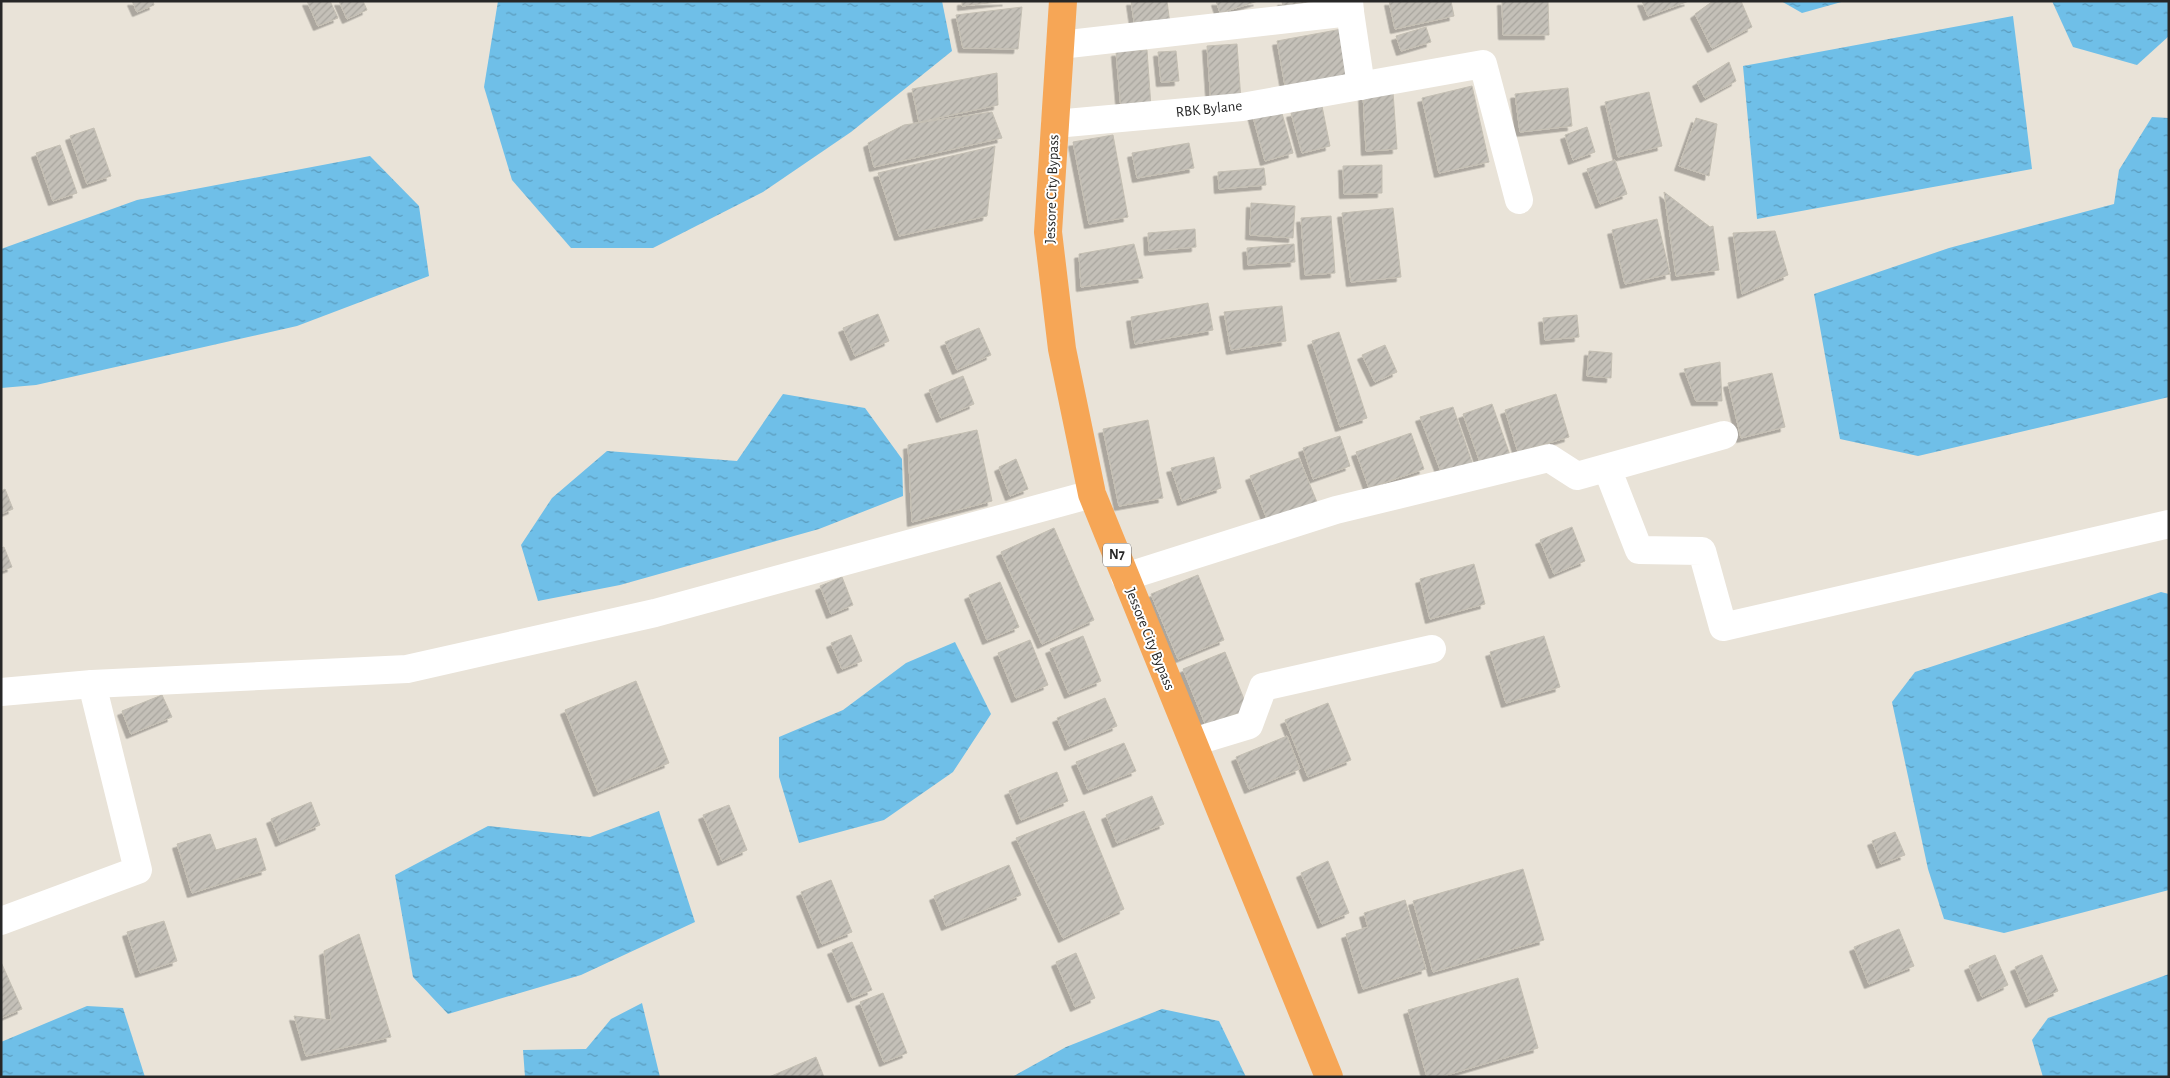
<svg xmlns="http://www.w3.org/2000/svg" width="2170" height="1078" font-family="'Alegreya Sans',sans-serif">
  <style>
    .water { fill: url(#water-ripples) }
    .building { fill: url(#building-hatch); stroke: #c4bfb3; filter: url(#shadow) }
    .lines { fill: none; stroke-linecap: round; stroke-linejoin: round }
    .minor { stroke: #fff; stroke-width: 28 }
    .highway { stroke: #f6a656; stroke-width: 28 }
    .labels { text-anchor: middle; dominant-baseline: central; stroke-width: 4; stroke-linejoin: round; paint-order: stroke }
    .shield { fill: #fff; stroke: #686868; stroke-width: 1 }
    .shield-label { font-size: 14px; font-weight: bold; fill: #272727 }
    .street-label { font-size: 15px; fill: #272727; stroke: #fff }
  </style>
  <defs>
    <pattern id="water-ripples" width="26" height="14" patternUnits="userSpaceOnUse" patternTransform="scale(1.25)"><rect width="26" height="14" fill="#6fbfe8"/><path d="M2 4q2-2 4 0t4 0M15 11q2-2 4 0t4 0" fill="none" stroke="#5b9bbc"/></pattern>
    <pattern id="building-hatch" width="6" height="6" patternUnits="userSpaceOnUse" patternTransform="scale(1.25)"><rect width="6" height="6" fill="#c4c0b8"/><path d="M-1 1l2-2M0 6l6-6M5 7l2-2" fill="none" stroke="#a8a59e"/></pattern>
    <filter id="shadow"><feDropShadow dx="-4.5" dy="4.5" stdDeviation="0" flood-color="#0004"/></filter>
  </defs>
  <rect width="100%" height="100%" fill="#e9e3d8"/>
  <g class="water">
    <polygon points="498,1 942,1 952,51 851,132 763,192 653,248 571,248 512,180 484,87"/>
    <polygon points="1781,1 1845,1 1802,13"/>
    <polygon points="2052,1 2169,1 2169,36 2137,65 2073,47"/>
    <polygon points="2013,16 2032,169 1757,219 1743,66"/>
    <polygon points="2152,117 2169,118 2169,397 1918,456 1840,439 1814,294 1949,248 2114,204 2119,170"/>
    <polygon points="370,156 419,206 429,276 297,326 36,385 1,388 1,249 137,200"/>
    <polygon points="783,394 865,408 902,459 903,496 819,529 620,585 538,601 521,545 552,498 607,451 737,461"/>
    <polygon points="2161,592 2169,594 2169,890 2004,933 1944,919 1928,869 1892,702 1915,672"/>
    <polygon points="955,642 991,714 953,772 884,820 799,843 779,777 779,737 843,710 906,663"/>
    <polygon points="659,811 695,922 581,975 448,1014 413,977 395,875 488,826 590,837"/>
    <polygon points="2169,974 2169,1077 2043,1077 2032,1040 2048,1018"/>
    <polygon points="642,1003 660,1077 525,1077 523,1050 586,1049 611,1019"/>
    <polygon points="87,1006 123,1008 145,1077 1,1077 1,1042"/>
    <polygon points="1162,1009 1219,1021 1246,1077 1012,1077 1066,1047"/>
  </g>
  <g class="building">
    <polygon points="132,1 153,1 154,5 137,12"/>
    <polygon points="307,1 330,1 338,18 318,26"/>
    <polygon points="339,1 363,1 367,10 347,19"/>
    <polygon points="962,1 1007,1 962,6"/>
    <polygon points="1131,1 1167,1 1170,24 1135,28"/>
    <polygon points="1216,1 1258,1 1220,13"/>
    <polygon points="1282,1 1311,1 1283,8"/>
    <polygon points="1389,1 1451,1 1454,16 1395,29"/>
    <polygon points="1502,1 1548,1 1549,35 1503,35"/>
    <polygon points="1642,1 1689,1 1648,16"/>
    <polygon points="1713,1 1741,1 1752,27 1712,48 1695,14"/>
    <polygon points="1022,7 1018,49 963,48 956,15"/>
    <polygon points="1426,27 1431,42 1401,51 1396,36"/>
    <polygon points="1342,29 1351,79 1286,91 1277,41"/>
    <polygon points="1237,44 1241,101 1211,104 1207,46"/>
    <polygon points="1147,50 1151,107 1121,109 1116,52"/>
    <polygon points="1176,51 1179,81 1161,82 1158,52"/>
    <polygon points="1729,62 1736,81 1705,98 1697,82"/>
    <polygon points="997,73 998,105 919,122 912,89"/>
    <polygon points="1472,86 1489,162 1439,173 1422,98"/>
    <polygon points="1568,88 1572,126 1520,132 1515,94"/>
    <polygon points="1393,92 1397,149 1366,151 1363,94"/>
    <polygon points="1649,92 1662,146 1618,157 1605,102"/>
    <polygon points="1280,106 1293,153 1265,161 1252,113"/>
    <polygon points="1322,106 1330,146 1302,153 1291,113"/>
    <polygon points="992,112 1002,138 874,167 868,143 904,125"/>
    <polygon points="1696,118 1717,124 1709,176 1679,166"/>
    <polygon points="1587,127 1595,152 1573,160 1565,135"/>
    <polygon points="94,128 111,176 87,184 70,136"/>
    <polygon points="1113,135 1128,217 1089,224 1073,142"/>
    <polygon points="1189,143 1194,168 1137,178 1132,153"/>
    <polygon points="60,145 77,193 53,201 36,153"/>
    <polygon points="995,146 987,216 899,236 878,173"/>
    <polygon points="1615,160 1627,194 1600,204 1587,169"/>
    <polygon points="1382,165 1382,193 1344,194 1343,166"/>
    <polygon points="1264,168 1266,185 1219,189 1218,172"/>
    <polygon points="1664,192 1710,227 1713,226 1719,270 1676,276"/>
    <polygon points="1251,203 1295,206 1293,238 1250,235"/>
    <polygon points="1393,208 1401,277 1351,282 1342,213"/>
    <polygon points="1331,216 1335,273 1305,275 1301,218"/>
    <polygon points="1657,219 1670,274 1625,284 1612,230"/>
    <polygon points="1195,229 1196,247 1149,251 1148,233"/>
    <polygon points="1775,231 1788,275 1742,294 1733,233"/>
    <polygon points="1134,244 1143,278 1081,287 1079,254"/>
    <polygon points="1294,244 1295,262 1248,265 1247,248"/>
    <polygon points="1208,303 1213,330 1135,344 1131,317"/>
    <polygon points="1282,306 1286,341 1231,350 1224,312"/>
    <polygon points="878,314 889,341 855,356 843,328"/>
    <polygon points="1577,315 1579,337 1545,340 1543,318"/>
    <polygon points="979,328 991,355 957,370 945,342"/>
    <polygon points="1339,332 1367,418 1340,427 1312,341"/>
    <polygon points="1385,345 1397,372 1375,382 1362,355"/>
    <polygon points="1589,351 1612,353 1611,378 1587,376"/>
    <polygon points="1720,362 1722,401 1696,401 1684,369"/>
    <polygon points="1772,373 1785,427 1741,438 1728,383"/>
    <polygon points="963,376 974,404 941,418 929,390"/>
    <polygon points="1556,394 1569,437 1518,452 1505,410"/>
    <polygon points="1492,404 1511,458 1482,468 1463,414"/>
    <polygon points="1453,407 1473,465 1443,477 1420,417"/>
    <polygon points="1148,420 1163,498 1119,506 1103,429"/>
    <polygon points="977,430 992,501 912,522 908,445"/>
    <polygon points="1411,433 1424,469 1369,488 1356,452"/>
    <polygon points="1340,436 1350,466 1313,479 1303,448"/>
    <polygon points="1214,457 1221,488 1182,501 1171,468"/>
    <polygon points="1299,458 1319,507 1269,524 1250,476"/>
    <polygon points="1016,459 1028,489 1010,496 999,467"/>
    <polygon points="5,489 13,509 1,514 1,491"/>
    <polygon points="1572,527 1585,561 1554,574 1540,540"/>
    <polygon points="1054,528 1094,620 1042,644 1001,552"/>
    <polygon points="4,547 12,567 1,571 1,548"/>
    <polygon points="1474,564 1485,604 1430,619 1420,579"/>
    <polygon points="1198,575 1224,640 1178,659 1151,594"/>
    <polygon points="842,577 853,605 831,614 820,586"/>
    <polygon points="1000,582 1019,627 987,640 969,595"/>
    <polygon points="851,635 862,661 842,669 831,643"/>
    <polygon points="1083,636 1101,681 1069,694 1050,649"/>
    <polygon points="1544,636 1560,687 1506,703 1490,652"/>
    <polygon points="1030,640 1048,685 1016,698 998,653"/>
    <polygon points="1225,652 1248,709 1206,726 1183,669"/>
    <polygon points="636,681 669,763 598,792 565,710"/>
    <polygon points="162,695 172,717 131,734 122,711"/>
    <polygon points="1105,698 1117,726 1069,746 1057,718"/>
    <polygon points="1328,703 1351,760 1308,777 1285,720"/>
    <polygon points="1287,736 1300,769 1249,789 1236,757"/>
    <polygon points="1124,743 1136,771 1088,790 1076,762"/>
    <polygon points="1057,772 1068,801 1021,820 1009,791"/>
    <polygon points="1152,796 1164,824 1117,843 1106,815"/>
    <polygon points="311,802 320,825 280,842 271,819"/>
    <polygon points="729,805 747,850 722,861 703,815"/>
    <polygon points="1084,811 1124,909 1063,938 1016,838"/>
    <polygon points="1895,832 1905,855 1881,864 1872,841"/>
    <polygon points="210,834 216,850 256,838 266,870 192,893 177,844"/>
    <polygon points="1328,861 1349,913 1322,924 1301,873"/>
    <polygon points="1009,865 1021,895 946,926 934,896"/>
    <polygon points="1523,869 1544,940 1433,972 1413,901"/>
    <polygon points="831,880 852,932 822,944 801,892"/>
    <polygon points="1405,900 1426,969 1363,989 1346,934 1368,927 1364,913"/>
    <polygon points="164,921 177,961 140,973 127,932"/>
    <polygon points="1899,929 1914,966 1869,984 1854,947"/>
    <polygon points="359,934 391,1037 306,1056 294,1016 331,1020 324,951"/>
    <polygon points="852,942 872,990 852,998 832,950"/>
    <polygon points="1076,953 1095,998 1075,1007 1056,962"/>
    <polygon points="1995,955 2008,985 1982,997 1969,966"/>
    <polygon points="2042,955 2058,991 2030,1003 2015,967"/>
    <polygon points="1,962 22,1009 1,1018"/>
    <polygon points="1518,978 1538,1048 1440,1077 1427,1077 1408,1010"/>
    <polygon points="883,993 907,1053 884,1062 860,1002"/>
    <polygon points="816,1057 824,1077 769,1077"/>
  </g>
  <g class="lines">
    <g class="minor">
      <polyline points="1350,12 1361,86"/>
      <polyline points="1060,45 1350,12 1349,1"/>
      <polyline points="1055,124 1242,107 1483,64 1519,200"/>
      <polyline points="1125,577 1336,510 1549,458 1577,476 1724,435 1607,468 1639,550 1702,551 1723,627 2169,524"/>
      <polyline points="1,692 92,684 407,669 655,613 1092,494"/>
      <polyline points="1193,742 1249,725 1263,687 1432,649"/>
      <polyline points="1,921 138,870 92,684"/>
    </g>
    <polyline class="highway" points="1063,1 1048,232 1062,349 1092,494 1329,1077"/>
  </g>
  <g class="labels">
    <rect class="shield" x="1103" y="543.5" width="28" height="23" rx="4"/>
    <g class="shield-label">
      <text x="1117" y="555">N7</text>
    </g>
    <g class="street-label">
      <text transform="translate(1209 109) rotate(-6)">RBK Bylane</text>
      <text transform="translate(1052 189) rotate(-88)">Jessore City Bypass</text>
      <text transform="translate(1150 639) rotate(68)">Jessore City Bypass</text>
    </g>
  </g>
  <rect width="2170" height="1078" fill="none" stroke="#272727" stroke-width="5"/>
</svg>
